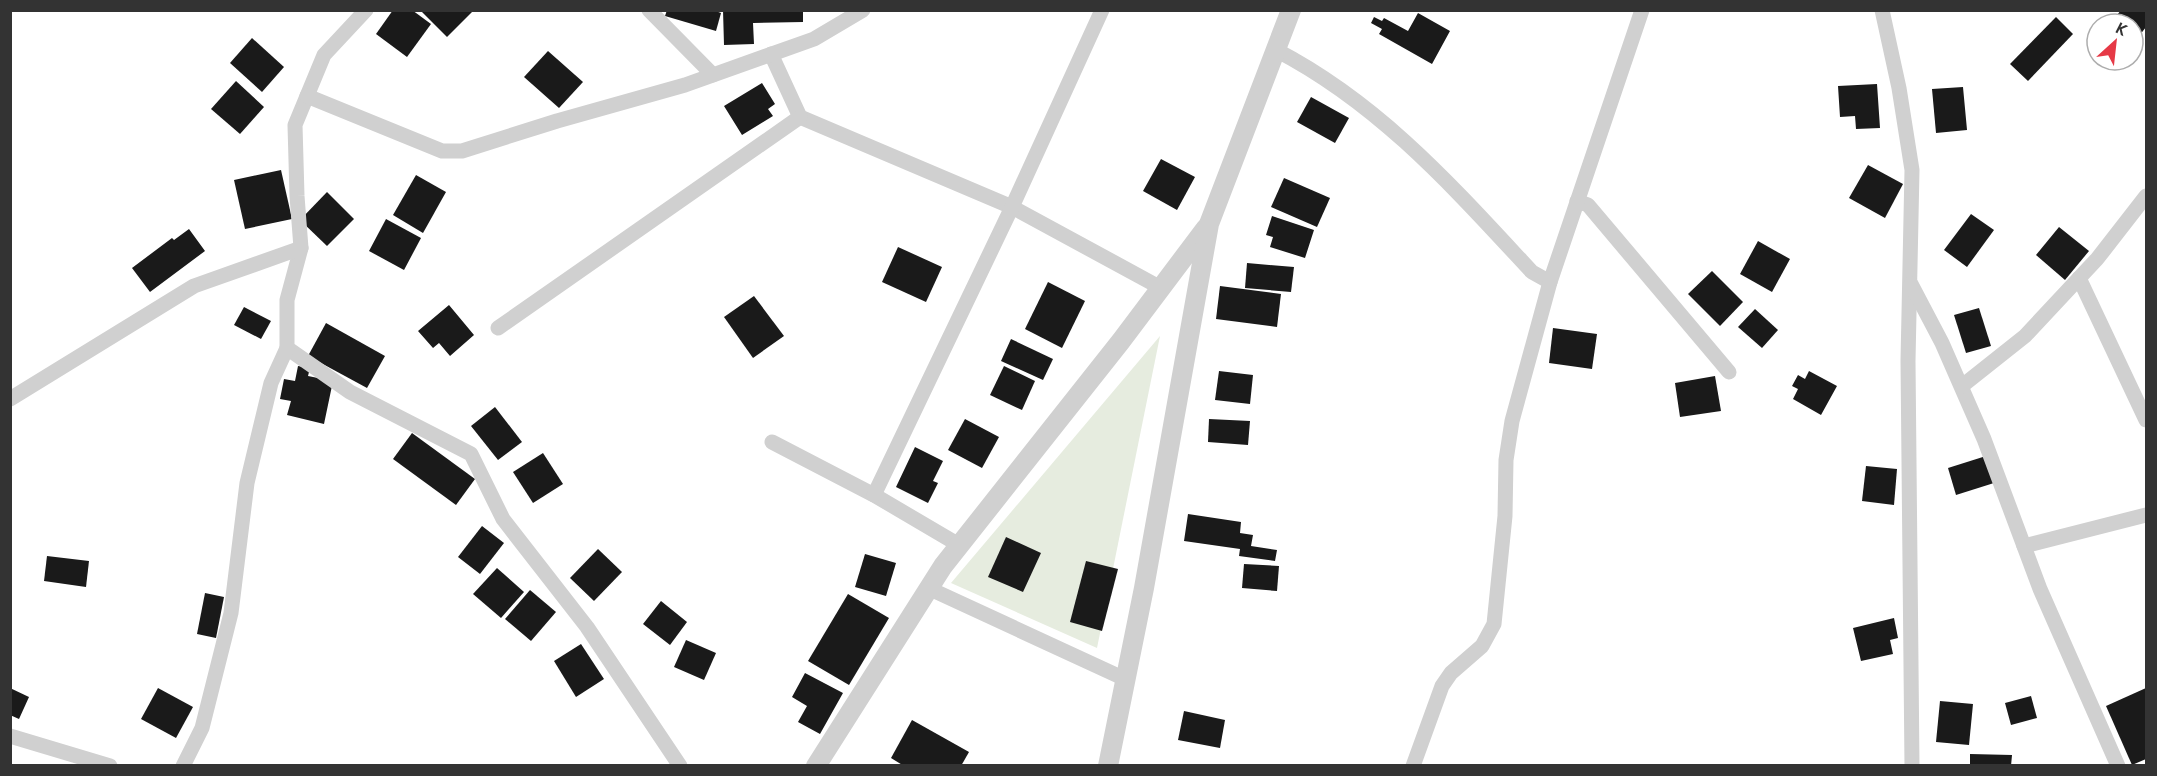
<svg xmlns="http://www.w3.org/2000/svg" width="2157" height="776" font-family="'Space Grotesk',sans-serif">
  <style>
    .green { fill: #e6ecdf }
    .building { fill: #1a1a1a }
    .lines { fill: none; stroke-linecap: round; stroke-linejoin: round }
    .minor { stroke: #d0d0d0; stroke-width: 15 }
    .tertiary { stroke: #d0d0d0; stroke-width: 20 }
  </style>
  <rect width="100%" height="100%" fill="#fff"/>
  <polygon class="green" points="1160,336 1097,648 951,583"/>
  <g class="building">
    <polygon points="393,10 412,10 431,24 407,57 376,34"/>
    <polygon points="420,10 474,10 447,37"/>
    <polygon points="667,10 713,10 721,13 716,31 665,16"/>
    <polygon points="723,10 803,10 803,22 753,23 754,44 724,45"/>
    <polygon points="2121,10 2146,10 2146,27 2133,44 2133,24 2110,24"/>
    <polygon points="1418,13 1450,31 1432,64 1379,34 1382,29 1371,23 1374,17 1382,21 1384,18 1408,31"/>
    <polygon points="2056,17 2073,34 2028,81 2010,64"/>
    <polygon points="252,38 284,67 262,92 230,63"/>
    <polygon points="548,51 583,82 559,108 524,77"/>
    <polygon points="236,81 264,107 240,134 211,109"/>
    <polygon points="762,83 775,104 768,109 773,116 742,135 724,106"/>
    <polygon points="1877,84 1880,128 1856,129 1855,116 1840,117 1838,86"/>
    <polygon points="1963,87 1967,130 1936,133 1932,89"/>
    <polygon points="1311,97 1349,118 1335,143 1297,122"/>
    <polygon points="1161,159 1195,177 1177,210 1143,191"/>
    <polygon points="1868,165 1903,184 1885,218 1849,198"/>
    <polygon points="281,170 292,219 245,229 234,180"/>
    <polygon points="416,175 446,192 423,233 393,215"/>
    <polygon points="1284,178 1330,198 1317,227 1271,207"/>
    <polygon points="327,192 354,219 327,246 300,220"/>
    <polygon points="1971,214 1994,230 1967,267 1944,250"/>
    <polygon points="1272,216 1314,230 1305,258 1270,247 1273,237 1266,235"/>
    <polygon points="386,219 421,238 404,270 369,251"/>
    <polygon points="2059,227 2089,251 2065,280 2036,255"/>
    <polygon points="189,229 205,251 150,292 132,268 172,238 174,240"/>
    <polygon points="1758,241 1790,259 1772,292 1740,274"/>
    <polygon points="898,247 942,267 926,302 882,282"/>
    <polygon points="1247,263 1294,267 1291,292 1245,288"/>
    <polygon points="1712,271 1743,302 1720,326 1688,294"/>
    <polygon points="1048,282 1085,301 1062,348 1025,329"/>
    <polygon points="1220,286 1281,294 1277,327 1216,319"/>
    <polygon points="754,296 784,336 753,358 724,317"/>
    <polygon points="449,305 474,335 450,356 439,343 433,348 418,331"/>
    <polygon points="244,307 271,321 261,339 234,325"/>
    <polygon points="1979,308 1991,346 1966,353 1954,315"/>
    <polygon points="1755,309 1778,330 1762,348 1738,327"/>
    <polygon points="326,323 385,356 367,388 308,356"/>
    <polygon points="1553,328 1597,334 1592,369 1549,363"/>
    <polygon points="1011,339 1053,359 1043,380 1001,361"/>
    <polygon points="298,366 310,368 308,376 333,381 324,424 287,415 291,401 280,399 284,379 295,381"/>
    <polygon points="1004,366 1035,381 1022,410 990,395"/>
    <polygon points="1219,371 1253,375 1250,404 1215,400"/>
    <polygon points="1809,371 1837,386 1821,415 1793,399 1798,389 1792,386 1798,375 1805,379"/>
    <polygon points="1715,376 1721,411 1680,417 1675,383"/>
    <polygon points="495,407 522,442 498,460 471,426"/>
    <polygon points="965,419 999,437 982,468 948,450"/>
    <polygon points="1209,419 1250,421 1248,445 1208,442"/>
    <polygon points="412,433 475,479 456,505 393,459"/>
    <polygon points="915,447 943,461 933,481 938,483 928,503 896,487"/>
    <polygon points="543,453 563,484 533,503 513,472"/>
    <polygon points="1986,456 1994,483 1956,495 1948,468"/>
    <polygon points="1866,466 1897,469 1894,505 1862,501"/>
    <polygon points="1188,514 1241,522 1240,533 1253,535 1251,546 1277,550 1275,561 1239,556 1240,549 1184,541"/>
    <polygon points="482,526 504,543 480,574 458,557"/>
    <polygon points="1006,537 1041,553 1023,592 988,577"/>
    <polygon points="598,549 622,572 594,601 570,578"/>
    <polygon points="865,554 896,563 886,596 855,587"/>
    <polygon points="47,556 89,561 86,587 44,581"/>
    <polygon points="1086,561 1118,569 1102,631 1070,622"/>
    <polygon points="1244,564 1279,566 1277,591 1242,588"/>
    <polygon points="497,568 524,592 501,618 473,594"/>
    <polygon points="530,590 556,612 531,641 505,619"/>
    <polygon points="205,593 224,597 216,638 197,634"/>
    <polygon points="848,594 889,618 849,685 808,661"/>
    <polygon points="661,601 687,622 670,645 643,624"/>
    <polygon points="1894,618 1898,638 1890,640 1893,654 1861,661 1853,628"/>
    <polygon points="686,640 716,653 704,680 674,667"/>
    <polygon points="581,644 604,679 576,697 554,661"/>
    <polygon points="805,673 843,693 820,734 798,722 807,706 792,697"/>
    <polygon points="10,688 29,697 19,719 10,715"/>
    <polygon points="158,688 193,707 176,738 141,719"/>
    <polygon points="2146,688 2146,759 2132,765 2106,706"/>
    <polygon points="2031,696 2037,718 2011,725 2005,703"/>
    <polygon points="1940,701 1973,704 1969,745 1936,742"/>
    <polygon points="1184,711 1225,720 1220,748 1178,740"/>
    <polygon points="912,720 969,752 961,766 904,766 891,758"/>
    <polygon points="1970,754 2012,755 2011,766 1970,766"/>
  </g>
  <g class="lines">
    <g class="minor">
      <polyline points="366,10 324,55 295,125 297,196 301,248 287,300 287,348 350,392 471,454 503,519 587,627 680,766"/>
      <polyline points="649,10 713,75"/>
      <polyline points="1882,10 1899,88 1912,170 1908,361 1912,766"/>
      <path d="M 1276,50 C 1380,104 1453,187 1532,272 L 1550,282"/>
      <polyline points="771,54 800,117 1012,207 1161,288"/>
      <polyline points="307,96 442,151 462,151 557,121 685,85 814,39 863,10"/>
      <polyline points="1577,201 1588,205 1729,372"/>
      <polyline points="2079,278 2146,420"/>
      <polyline points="1911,284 1942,343 1984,439 2040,589 2118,766"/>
      <polyline points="498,328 800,117"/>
      <polyline points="1962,386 2025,336 2097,259 2146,196"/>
      <polyline points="10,399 194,286 301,248"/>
      <polyline points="772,442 874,495 959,545"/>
      <polyline points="874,495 1012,207 1102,10"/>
      <polyline points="2024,546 2146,515"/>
      <polyline points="928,588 1125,679"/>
      <polyline points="10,736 110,766"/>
      <polyline points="183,766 202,728 231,613 247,483 271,383 287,348"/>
      <polyline points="1413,766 1442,686 1451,673 1482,646 1494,624 1505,516 1506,460 1512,421 1550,282 1642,10"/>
    </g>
    <g class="tertiary">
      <polyline points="816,766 943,566 1121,341 1206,228"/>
      <polyline points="1108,766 1144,588 1209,224 1291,10"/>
    </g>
  </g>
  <rect width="2157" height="776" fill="none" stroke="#333333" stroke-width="24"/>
  <g transform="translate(2115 42) rotate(27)"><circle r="28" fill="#ffffff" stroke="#adadad" stroke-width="1.5"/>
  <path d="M0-4.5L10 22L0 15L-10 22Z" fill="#e63946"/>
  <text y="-9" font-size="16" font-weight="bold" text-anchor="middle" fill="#333333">K</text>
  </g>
</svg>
